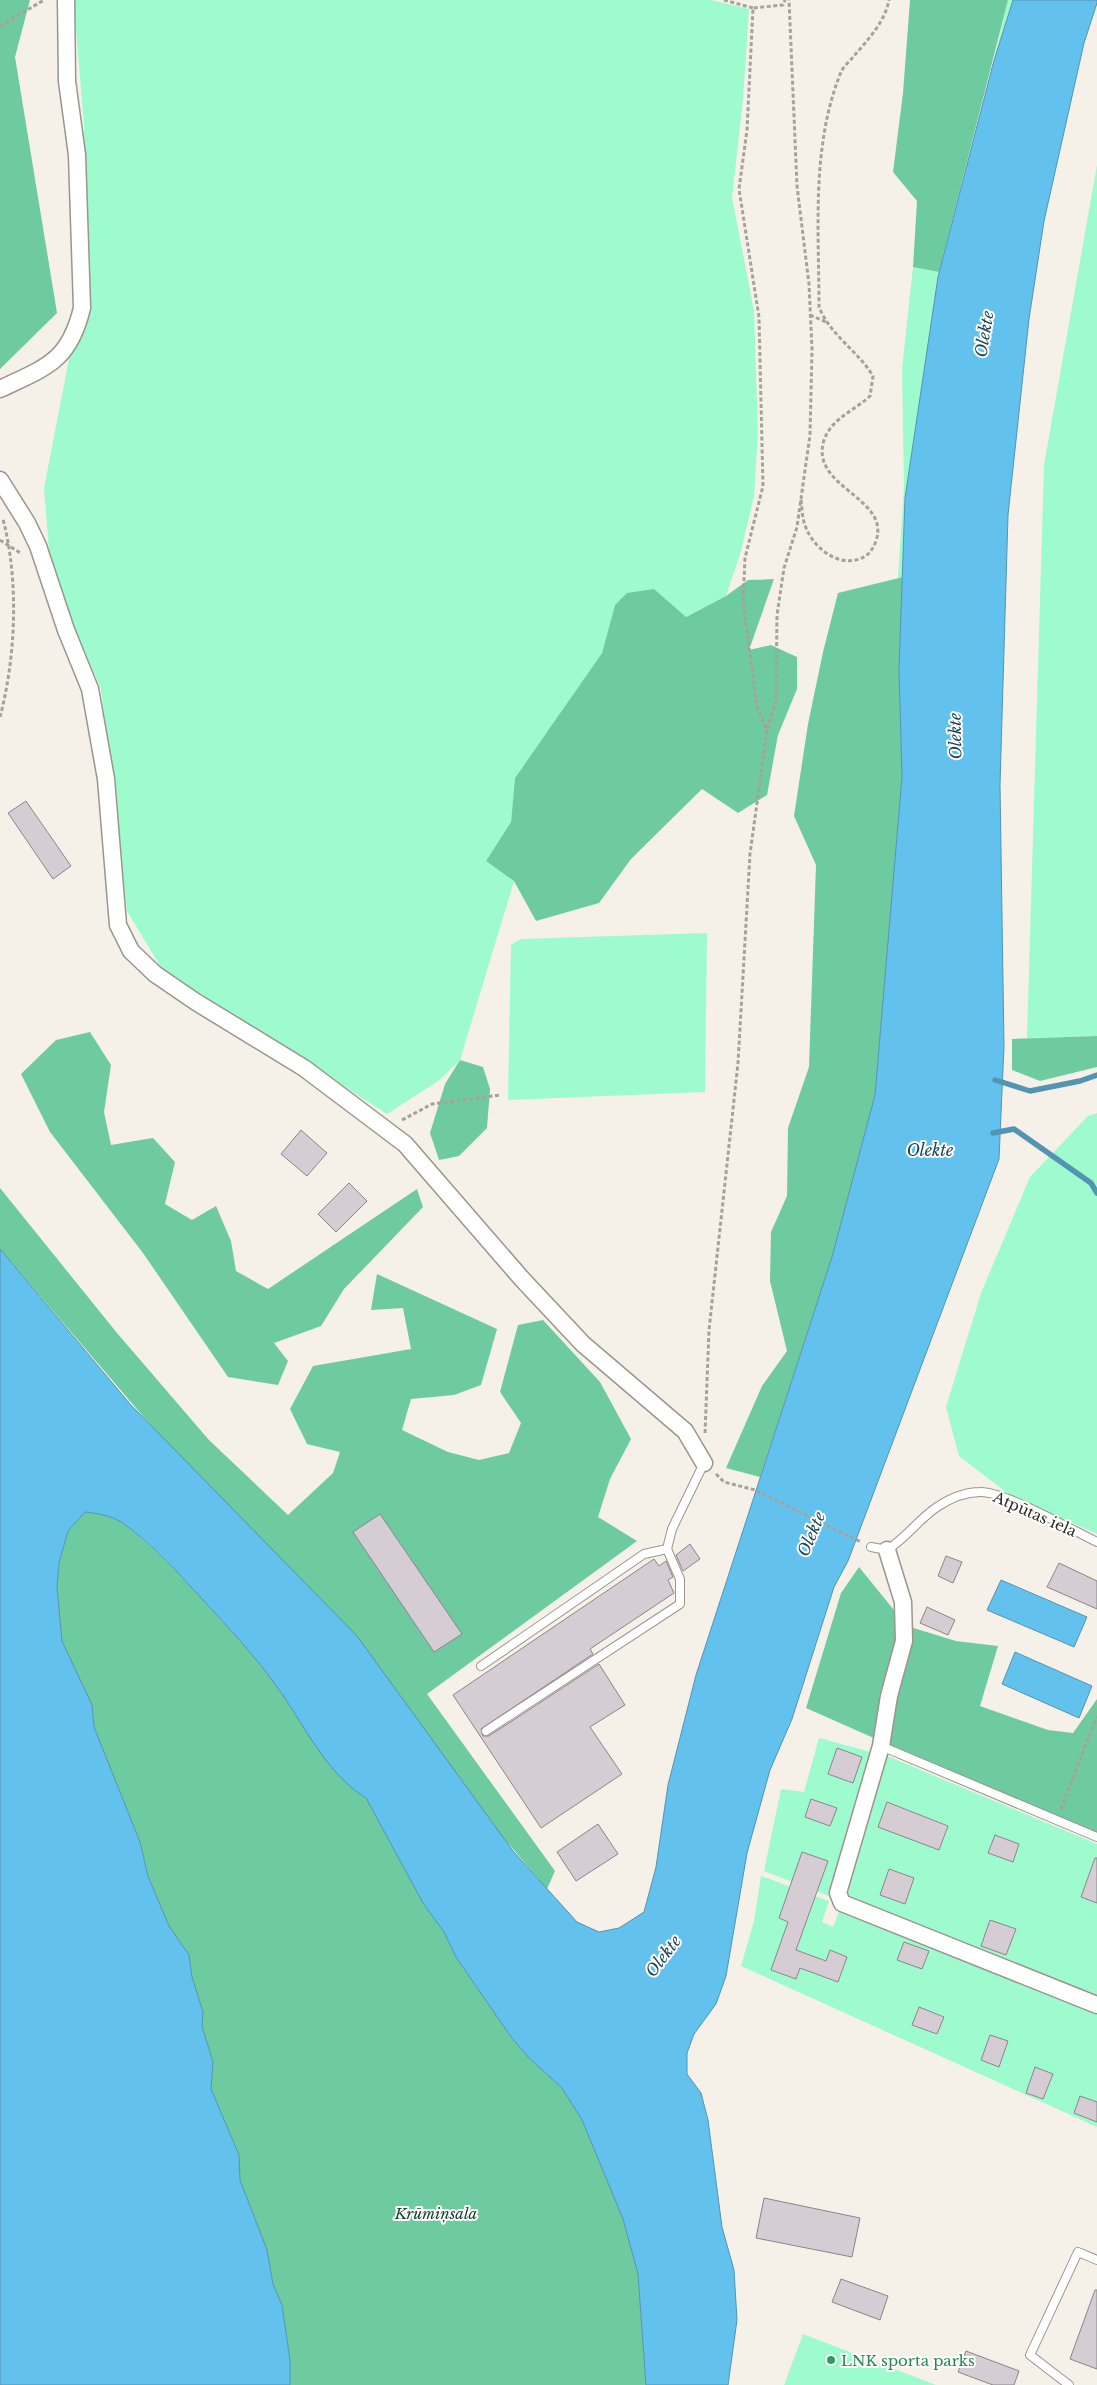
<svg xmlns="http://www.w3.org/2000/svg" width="1097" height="2385" font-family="'Libre Baskerville',serif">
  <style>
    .green { fill: #9efbce }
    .forest { fill: #6ecba0 }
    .water { fill: #63c1ed; stroke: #5294b2 }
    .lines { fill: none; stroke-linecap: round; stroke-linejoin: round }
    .stream { stroke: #5294b2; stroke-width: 5.5 }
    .building { fill: #d6cdd4; stroke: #8d848b }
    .lane-casing { stroke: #9a958d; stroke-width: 10 }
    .street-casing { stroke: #9a958d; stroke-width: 19 }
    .path { stroke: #a5a29c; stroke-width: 3; stroke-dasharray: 4 2.5; stroke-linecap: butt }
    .lane { stroke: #fff; stroke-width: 8 }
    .street { stroke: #fff; stroke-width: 16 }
    .leisure-dot { fill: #2e9e5b; stroke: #fff; stroke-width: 2 }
    .labels { text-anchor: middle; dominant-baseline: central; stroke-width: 4; stroke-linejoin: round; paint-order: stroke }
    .street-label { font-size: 15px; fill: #2c2a27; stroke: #fff }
    .park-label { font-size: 15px; font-style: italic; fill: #194130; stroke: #fff }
    .leisure-label { font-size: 15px; fill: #27864d; stroke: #fff; text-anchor: start }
    .water-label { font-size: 16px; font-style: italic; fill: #1a4355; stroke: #fff }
  </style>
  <rect width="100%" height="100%" fill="#f5f1e8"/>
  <g class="green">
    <polygon points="75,0 711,0 749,9 743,100 732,197 754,311 758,434 754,496 741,551 726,596 685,617 654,589 615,605 602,653 515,778 511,822 486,861 514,881 460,1060 438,1081 387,1114 162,969 127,911 101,689 51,574 44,488 87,266 84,126 75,17"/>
    <polygon points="1008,0 1013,0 993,64"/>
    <polygon points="1097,165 1097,1036 1027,1038 1044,465"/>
    <polygon points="913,267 939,272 905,498 903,577 898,578 904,486 902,369"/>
    <polygon points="707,933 705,1092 508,1100 511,945 521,939"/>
    <polygon points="1097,1113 1097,1534 1011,1496 959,1456 946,1407 981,1293 1030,1177 1088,1116"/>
    <polygon points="819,1738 871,1752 831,1897 764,1871 781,1789 804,1792"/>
    <polygon points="885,1755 1097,1844 1097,1995 846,1895"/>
    <polygon points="761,1876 829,1901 822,1922 833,1927 840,1909 1097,2013 1097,2127 741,1966 754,1921"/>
    <polygon points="803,2334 936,2385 784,2385"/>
  </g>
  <g class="forest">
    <polygon points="0,0 30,0 15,57 57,313 0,369"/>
    <polygon points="910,0 1008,0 939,272 913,267 917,201 893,172 903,93"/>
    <polygon points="903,577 899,670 902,777 875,1095 832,1257 760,1477 726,1468 762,1386 787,1351 770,1281 771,1232 787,1196 788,1128 809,1067 816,865 794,816 808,724 823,652 838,593"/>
    <polygon points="774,579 749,650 771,645 797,657 797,689 778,735 767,795 738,813 702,789 631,859 599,903 536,921 514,881 486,861 511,822 515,778 602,653 615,605 627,593 654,589 686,617 726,596 748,580"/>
    <polygon points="90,1032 111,1065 104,1112 111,1145 153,1138 175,1162 165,1204 192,1220 216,1206 231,1241 236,1271 268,1289 417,1189 423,1207 344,1289 321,1326 274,1343 288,1361 278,1385 228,1377 143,1253 50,1132 21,1074 56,1040"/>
    <polygon points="1097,1036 1097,1067 1040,1081 1012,1070 1012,1039"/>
    <polygon points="460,1060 483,1067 490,1089 487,1128 459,1156 439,1160 430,1133 445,1084"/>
    <polygon points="0,1188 117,1333 209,1440 288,1515 333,1473 340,1452 307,1444 290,1409 313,1366 411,1349 403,1308 371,1310 377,1274 497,1329 481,1385 454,1395 411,1399 402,1430 448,1452 479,1460 509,1453 521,1423 500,1392 518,1325 543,1320 600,1382 631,1439 610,1479 598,1517 637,1541 427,1694 555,1871 547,1889 0,1249"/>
    <path d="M 85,1512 C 96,1513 111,1516 121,1522 C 150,1542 179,1574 203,1600 C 228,1627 253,1654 275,1684 C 301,1719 329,1775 366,1798 L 423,1903 L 444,1932 L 456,1957 L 511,2037 L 528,2057 L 562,2088 L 582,2120 L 623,2219 L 638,2274 L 646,2385 L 290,2385 L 290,2360 L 282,2305 L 273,2284 L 267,2250 L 240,2180 L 239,2155 L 211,2089 L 213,2062 L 202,2026 L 203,2012 L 192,1977 L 189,1955 L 169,1926 L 148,1876 L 140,1842 L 94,1727 L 92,1705 L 62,1641 L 57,1587 L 59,1563 L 68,1531 Z"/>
    <polygon points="859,1567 907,1626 956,1641 998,1646 980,1706 1048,1730 1073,1733 1097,1699 1097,1837 806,1708 841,1593"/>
  </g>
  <g class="water">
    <path d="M 1013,0 L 1097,0 L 1097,3 L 1084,43 L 1044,221 L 1029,319 L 1008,515 L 1000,785 L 1004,1046 L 999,1159 L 848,1561 L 834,1587 L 792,1719 L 770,1770 L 747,1853 L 726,1976 L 716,2004 L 694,2034 L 687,2053 L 687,2074 L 701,2093 L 708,2120 L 722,2227 L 734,2270 L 737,2320 L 728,2385 L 646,2385 L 638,2274 L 623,2219 L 582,2120 L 562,2088 L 528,2057 L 511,2037 L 456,1957 L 444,1932 L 423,1903 L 366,1798 C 325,1773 303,1722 275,1684 C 253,1654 228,1627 203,1600 C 178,1573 152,1543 121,1522 C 111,1516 96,1513 85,1512 L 68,1531 L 59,1563 L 57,1587 L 62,1641 L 92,1705 L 94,1727 L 140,1842 L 148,1876 L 169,1926 L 189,1955 L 192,1977 L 203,2012 L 202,2026 L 213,2062 L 211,2089 L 239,2155 L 240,2180 L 267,2250 L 273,2284 L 282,2305 L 290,2360 L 290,2385 L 0,2385 L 0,1249 L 130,1404 L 357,1636 L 513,1851 L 577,1922 L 599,1932 L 619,1928 L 644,1912 L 656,1867 L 668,1785 L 696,1675 L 832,1257 L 875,1095 L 902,777 L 899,670 L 905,498 L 938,277 L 993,64 Z"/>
    <polygon points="1001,1580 1087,1617 1074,1647 987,1610"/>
    <polygon points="1015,1652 1092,1686 1079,1718 1002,1684"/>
  </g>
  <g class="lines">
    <g class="stream">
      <polyline points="995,1080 1030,1091 1080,1081 1097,1075"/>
      <polyline points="993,1133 1014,1129 1091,1183 1097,1193"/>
    </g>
  </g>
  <g class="building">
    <polygon points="26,801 71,866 53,879 8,813"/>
    <polygon points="301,1130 327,1153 307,1176 281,1154"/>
    <polygon points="349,1183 367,1201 336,1232 318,1214"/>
    <polygon points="380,1514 462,1634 434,1652 353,1532"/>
    <polygon points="690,1544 700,1559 683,1571 676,1555"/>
    <polygon points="946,1556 962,1562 953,1583 938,1576"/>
    <polygon points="654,1559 659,1566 666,1561 673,1577 668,1580 674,1593 590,1649 593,1654 481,1729 483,1736 489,1736 599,1664 625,1705 590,1727 622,1774 541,1828 453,1695"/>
    <polygon points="1059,1563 1097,1581 1097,1609 1047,1587"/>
    <polygon points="927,1607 955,1620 948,1635 920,1623"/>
    <polygon points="837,1748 862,1757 853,1783 828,1774"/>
    <polygon points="811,1799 837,1808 830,1826 805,1817"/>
    <polygon points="887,1802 948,1826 939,1850 878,1827"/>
    <polygon points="598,1824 618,1854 576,1881 557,1852"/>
    <polygon points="995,1835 1019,1844 1013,1862 988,1853"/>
    <polygon points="802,1852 828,1861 796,1950 826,1961 830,1950 847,1957 838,1982 800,1968 796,1979 771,1970 788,1922 779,1918"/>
    <polygon points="1095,1858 1097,1858 1097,1903 1081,1897"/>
    <polygon points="889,1869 914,1878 905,1904 880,1895"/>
    <polygon points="990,1920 1016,1929 1006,1955 981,1946"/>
    <polygon points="904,1942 929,1951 922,1969 897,1960"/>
    <polygon points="919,2007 944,2017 937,2034 912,2025"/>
    <polygon points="990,2035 1008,2041 999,2067 981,2060"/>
    <polygon points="1035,2067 1053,2074 1043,2099 1026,2093"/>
    <polygon points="1080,2096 1097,2102 1097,2122 1074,2113"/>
    <polygon points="764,2198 860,2218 852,2257 756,2238"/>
    <polygon points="841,2279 888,2296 880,2320 832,2302"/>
    <polygon points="1095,2290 1097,2290 1097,2369 1070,2359"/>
    <polygon points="966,2351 1019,2371 1014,2385 993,2385 958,2372"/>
  </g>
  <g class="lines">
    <g class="lane-casing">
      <g id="lane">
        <path d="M 871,1547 L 887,1550 C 906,1538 919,1519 937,1507 C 949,1499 965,1492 980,1492 C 1004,1491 1072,1530 1097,1542"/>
        <polyline points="481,1666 644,1554 667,1549 672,1529 704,1463"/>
        <polyline points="486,1731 680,1604 680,1579 667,1549"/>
        <polyline points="881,1746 1097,1837"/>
        <polyline points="1069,2385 1030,2355 1078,2252 1097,2260"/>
      </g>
    </g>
    <g class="street-casing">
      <g id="street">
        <path d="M 0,389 C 46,367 69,362 82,308 L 77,155 L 67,81 L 66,0"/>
        <polyline points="0,480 27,523 38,546 66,630 90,689 106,779 118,925 131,951 155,974 196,1002 304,1068 405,1144 522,1279 583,1344 685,1431 704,1463"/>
        <polyline points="887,1550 903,1602 904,1641 889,1696 881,1746 838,1893 842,1903 1097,2005"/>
      </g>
    </g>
    <g class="path">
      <polyline points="724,0 753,8"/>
      <polyline points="0,26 44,0"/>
      <polyline points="810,315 826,322"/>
      <path d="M 801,500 C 802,507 802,515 804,522 C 810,545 837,569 862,558 C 869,555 873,549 876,541 C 891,497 809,488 824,440 C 832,418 854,411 870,396 L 873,376 C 858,351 830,335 819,307 C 819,229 811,146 841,72 C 843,67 849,62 853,57 C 867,41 885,22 889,0"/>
      <polyline points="0,540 22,554"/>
      <path d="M 0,717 C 16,656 19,581 3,519"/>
      <polyline points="767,729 776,701 777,615 784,568 797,527 810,435 812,349 809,284 797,186 789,0"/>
      <polyline points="402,1120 432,1104 501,1095"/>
      <polyline points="705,1433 709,1330 738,1063 750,854 767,730 757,707 743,602 745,558 763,486 759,317 739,189 747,130 753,8 783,5 785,0"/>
      <polyline points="716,1474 724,1482 755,1490 861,1542"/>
      <polyline points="1061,1809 1097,1716"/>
    </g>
    <use href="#lane" class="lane"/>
    <use href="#street" class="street"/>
  </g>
  <circle class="leisure-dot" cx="831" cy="2360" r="5"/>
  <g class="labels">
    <g class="street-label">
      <text transform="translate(1035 1514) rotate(24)">Atpūtas iela</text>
    </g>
    <g class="park-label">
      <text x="436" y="2213">Krūmiņsala</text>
    </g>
    <g class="leisure-label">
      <text x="841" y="2360">LNK sporta parks</text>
    </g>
    <g class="water-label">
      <text transform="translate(984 334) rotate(-81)">Olekte</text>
      <text transform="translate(955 736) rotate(-91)">Olekte</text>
      <text x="930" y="1150">Olekte</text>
      <text transform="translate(811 1534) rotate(-67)">Olekte</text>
      <text transform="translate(663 1956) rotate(-53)">Olekte</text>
    </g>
  </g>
</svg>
